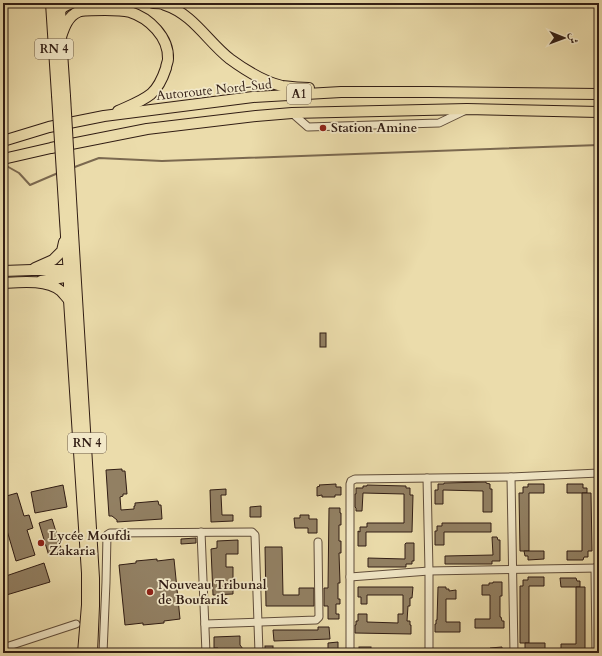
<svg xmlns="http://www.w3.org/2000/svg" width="602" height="656" font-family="Cardo,Amiri,serif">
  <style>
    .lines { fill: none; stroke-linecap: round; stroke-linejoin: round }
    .stream { stroke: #7b6950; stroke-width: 2 }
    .building { fill: #928063; stroke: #311d14 }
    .minor-casing { stroke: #604d3a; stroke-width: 9 }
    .highway-casing { stroke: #311d14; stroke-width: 12 }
    .minor { stroke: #f2e8c8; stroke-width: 7 }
    .highway { stroke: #ebdcab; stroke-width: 10 }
    .highway-bridge-casing { stroke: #311d14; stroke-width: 12; stroke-linecap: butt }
    .highway-bridge { stroke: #ebdcab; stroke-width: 10 }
    .poi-dot { fill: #8f2418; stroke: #f2e8c8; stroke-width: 1.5 }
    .labels { text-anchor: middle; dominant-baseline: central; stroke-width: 3.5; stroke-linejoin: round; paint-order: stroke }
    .shield { fill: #f2e8c8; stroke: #6b5a4a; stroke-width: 1 }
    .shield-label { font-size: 12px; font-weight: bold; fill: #311d14 }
    .street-label { font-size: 13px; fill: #311d14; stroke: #f2e8c8 }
    .poi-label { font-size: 13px; font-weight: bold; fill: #311d14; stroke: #f2e8c8; text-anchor: start }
  </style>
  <rect width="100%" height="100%" fill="#ebdcab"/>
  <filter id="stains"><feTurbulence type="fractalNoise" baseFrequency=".005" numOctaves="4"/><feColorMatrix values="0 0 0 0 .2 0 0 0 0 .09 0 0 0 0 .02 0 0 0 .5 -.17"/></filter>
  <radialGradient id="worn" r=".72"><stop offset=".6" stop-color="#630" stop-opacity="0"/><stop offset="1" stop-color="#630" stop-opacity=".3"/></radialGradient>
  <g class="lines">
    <g class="stream">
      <polyline points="3,164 19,173 30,185 58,173"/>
      <polyline points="72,168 99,158 162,161 599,145"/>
    </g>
  </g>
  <g class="building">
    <rect x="320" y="333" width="6" height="14"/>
    <polygon points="122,469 122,471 125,471 127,494 123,494 123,496 120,497 121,510 134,509 134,506 135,506 135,503 158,501 159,505 161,505 162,519 117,522 117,520 112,516 109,516 106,470"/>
    <polygon points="486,482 486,483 490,484 490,489 492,489 492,512 483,512 483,491 443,490 443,504 435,504 435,490 438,490 438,484 444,484 444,483"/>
    <polygon points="336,484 336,487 341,487 341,495 335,495 335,497 322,497 322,495 317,496 317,487 320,486 319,485"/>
    <polygon points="528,484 544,484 544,493 529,493 529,551 520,551 519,493 523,493 523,487 528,487"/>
    <polygon points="567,484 583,484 583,488 587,488 587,493 567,493"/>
    <polygon points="63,485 67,507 35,513 31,492"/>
    <polygon points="367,485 406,486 406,488 410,488 410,495 413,495 412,532 366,532 366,546 358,546 358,531 360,532 360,527 367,527 367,523 404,523 404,494 363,493 362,511 356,511 356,508 355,507 355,494 356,494 356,488 363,488 363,486 367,486"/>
    <polygon points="226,489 226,495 221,495 222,515 233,515 233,521 211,522 210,490"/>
    <polygon points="17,493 24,516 29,515 33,528 27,530 35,555 16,561 3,517 3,497"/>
    <polygon points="582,493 591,493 592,551 588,551 588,557 584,557 583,560 567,560 567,551 582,551"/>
    <polygon points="261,506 261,517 250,517 250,507"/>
    <polygon points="329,508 340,508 340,513 341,513 341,525 339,525 339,541 341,541 341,553 339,553 340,583 338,583 338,599 340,599 340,604 336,604 336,614 339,614 339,619 328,619 328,606 324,606 324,588 328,588"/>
    <polygon points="300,515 309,515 309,519 317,519 317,533 308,533 308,528 295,528 294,518 300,518"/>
    <polygon points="52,519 62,551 49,556 39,523"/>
    <polygon points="442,523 491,523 491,532 444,532 444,545 435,545 435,531 437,531 437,526 442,526"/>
    <polygon points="492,537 497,537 498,540 500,540 500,561 492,561 492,564 445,564 445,556 493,555"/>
    <polygon points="196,538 196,543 181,544 181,539"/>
    <polygon points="238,540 238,554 226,554 226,567 233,567 233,594 213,595 211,549 217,548 217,541"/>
    <polygon points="406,543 414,543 414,561 412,561 412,564 406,564 406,567 368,567 368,558 405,559 405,544"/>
    <polygon points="265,547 282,547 283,595 299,595 299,588 314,588 314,606 266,606"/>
    <polygon points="524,551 544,551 544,559 528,560 528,556 525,556"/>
    <polygon points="157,559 157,561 174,559 180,619 164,621 164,623 143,625 143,623 125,625 119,565 136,563 136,561"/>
    <polygon points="44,563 50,582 3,596 3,577"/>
    <polygon points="528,577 544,577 544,586 529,586 529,643 520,643 520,586 523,586 523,580 528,580"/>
    <polygon points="560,578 576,578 577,581 580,581 580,587 561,587"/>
    <polygon points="493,582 502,582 502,596 500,596 500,617 501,617 502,621 504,621 504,628 475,628 475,619 490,619 490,595 482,595 482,585 489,585 489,583 493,583"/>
    <polygon points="358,587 413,587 412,598 410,598 410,606 408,606 407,621 410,621 410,625 411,625 411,634 355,633 355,625 356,625 356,621 358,621 358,614 367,614 367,622 398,623 398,614 403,614 403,595 367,595 367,604 361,604 361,597 358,597"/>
    <polygon points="438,587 446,587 446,589 449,589 449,591 456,590 456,599 446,599 446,622 460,622 460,632 435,632 435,624 436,624 436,620 437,620"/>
    <polygon points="576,587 585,587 585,653 561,653 561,644 576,644"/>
    <polygon points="318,627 329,627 330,639 274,641 273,630 318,630"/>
    <polygon points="240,636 240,645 243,649 244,653 218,653 218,648 214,648 214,637"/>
    <polygon points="338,642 338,653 328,653 328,643"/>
    <polygon points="525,643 545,643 545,652 529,652 529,649 525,649"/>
    <rect x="265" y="646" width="8" height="7"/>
    <rect x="359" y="647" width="12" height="6"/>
    <polygon points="502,647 502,653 490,653 490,648"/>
  </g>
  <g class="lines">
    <g class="minor-casing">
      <g id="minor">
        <polyline points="292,113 308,127 439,123 464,111"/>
        <polyline points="511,477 514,653"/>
        <polyline points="427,478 429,571 429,653"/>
        <polyline points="201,532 206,653"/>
        <polyline points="595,568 596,653"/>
        <polyline points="350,577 429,571 599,568"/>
        <polyline points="205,624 316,620 319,617 318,542"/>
        <polyline points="3,648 76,624"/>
        <polyline points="103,653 106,582 107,535 110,533 252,532 255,535 259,653"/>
        <polyline points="350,653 350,484 351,481 355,479 511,477 599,473"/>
      </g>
    </g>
    <g class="highway-casing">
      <g id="highway">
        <polyline points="51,3 57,95"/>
        <polyline points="60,3 61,37 65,96"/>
        <path d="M 153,3 C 157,3 162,3 165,5 C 193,14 208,42 230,59 C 245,70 264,82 282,86 C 290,87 300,88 309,88"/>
        <path d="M 58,13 C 61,7 66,5 72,3"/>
        <path d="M 61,37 C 64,28 68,16 78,12 C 82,10 100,10 105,10 C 113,10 122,10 130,12 C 149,18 169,37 168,59 C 168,62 166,65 166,68 C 163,77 158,88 151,94 C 141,102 129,106 118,111"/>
        <polyline points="3,141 49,127 104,116 253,97 341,92 429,92 599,94"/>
        <polyline points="3,159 51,148 147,129 256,116 292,113 467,109 599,112"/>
        <polyline points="73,233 94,578 94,606 92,653"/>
        <polyline points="66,236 69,273 69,300 87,573 87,605 83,653"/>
        <polyline points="35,268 53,260 62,251 64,242"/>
        <polyline points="3,271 32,270 63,270 69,273 71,277"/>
        <polyline points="41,281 65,277 69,273 72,269"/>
        <path d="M 3,283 C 20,282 47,279 61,291 C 64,294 66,297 69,300"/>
      </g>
    </g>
    <use href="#minor" class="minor"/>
    <use href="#highway" class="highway"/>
    <g class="highway-bridge-casing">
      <g id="highway-bridge">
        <polyline points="57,95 66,236"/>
        <polyline points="65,96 73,233"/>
      </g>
    </g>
    <use href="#highway-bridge" class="highway-bridge"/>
  </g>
  <g class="poi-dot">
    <circle cx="323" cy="128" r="4"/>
    <circle cx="41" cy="543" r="4"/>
    <circle cx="150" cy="592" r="4"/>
  </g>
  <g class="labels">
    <g class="shield">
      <rect x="35" y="39" width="38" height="20" rx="3"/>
      <rect x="287" y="84" width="24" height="20" rx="3"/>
      <rect x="68" y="433" width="38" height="20" rx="3"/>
    </g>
    <g class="shield-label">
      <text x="54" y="49">RN 4</text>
      <text x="299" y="94">A1</text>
      <text x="87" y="443">RN 4</text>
    </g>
    <g class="street-label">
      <text transform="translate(214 90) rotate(-6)">Autoroute Nord-Sud</text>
    </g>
    <g class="poi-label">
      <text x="331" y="128">Station Amine</text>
      <text x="49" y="536">Lycée Moufdi<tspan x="49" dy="15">Zakaria</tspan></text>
      <text x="158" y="585">Nouveau Tribunal<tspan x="158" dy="15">de Boufarik</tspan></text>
    </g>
  </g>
  <rect width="602" height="656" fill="none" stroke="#ebdcab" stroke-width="16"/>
  <rect x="4" y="4" width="594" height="648" fill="none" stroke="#311d14" stroke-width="2"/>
  <rect x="8" y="8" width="586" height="640" fill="none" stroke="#311d14"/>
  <g transform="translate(564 38) rotate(91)" stroke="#f2e8c8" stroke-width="3" paint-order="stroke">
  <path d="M0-3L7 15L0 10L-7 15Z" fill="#311d14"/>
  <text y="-6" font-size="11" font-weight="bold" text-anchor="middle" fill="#311d14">ش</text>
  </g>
  <rect width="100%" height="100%" filter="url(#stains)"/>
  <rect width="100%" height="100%" fill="url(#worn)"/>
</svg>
